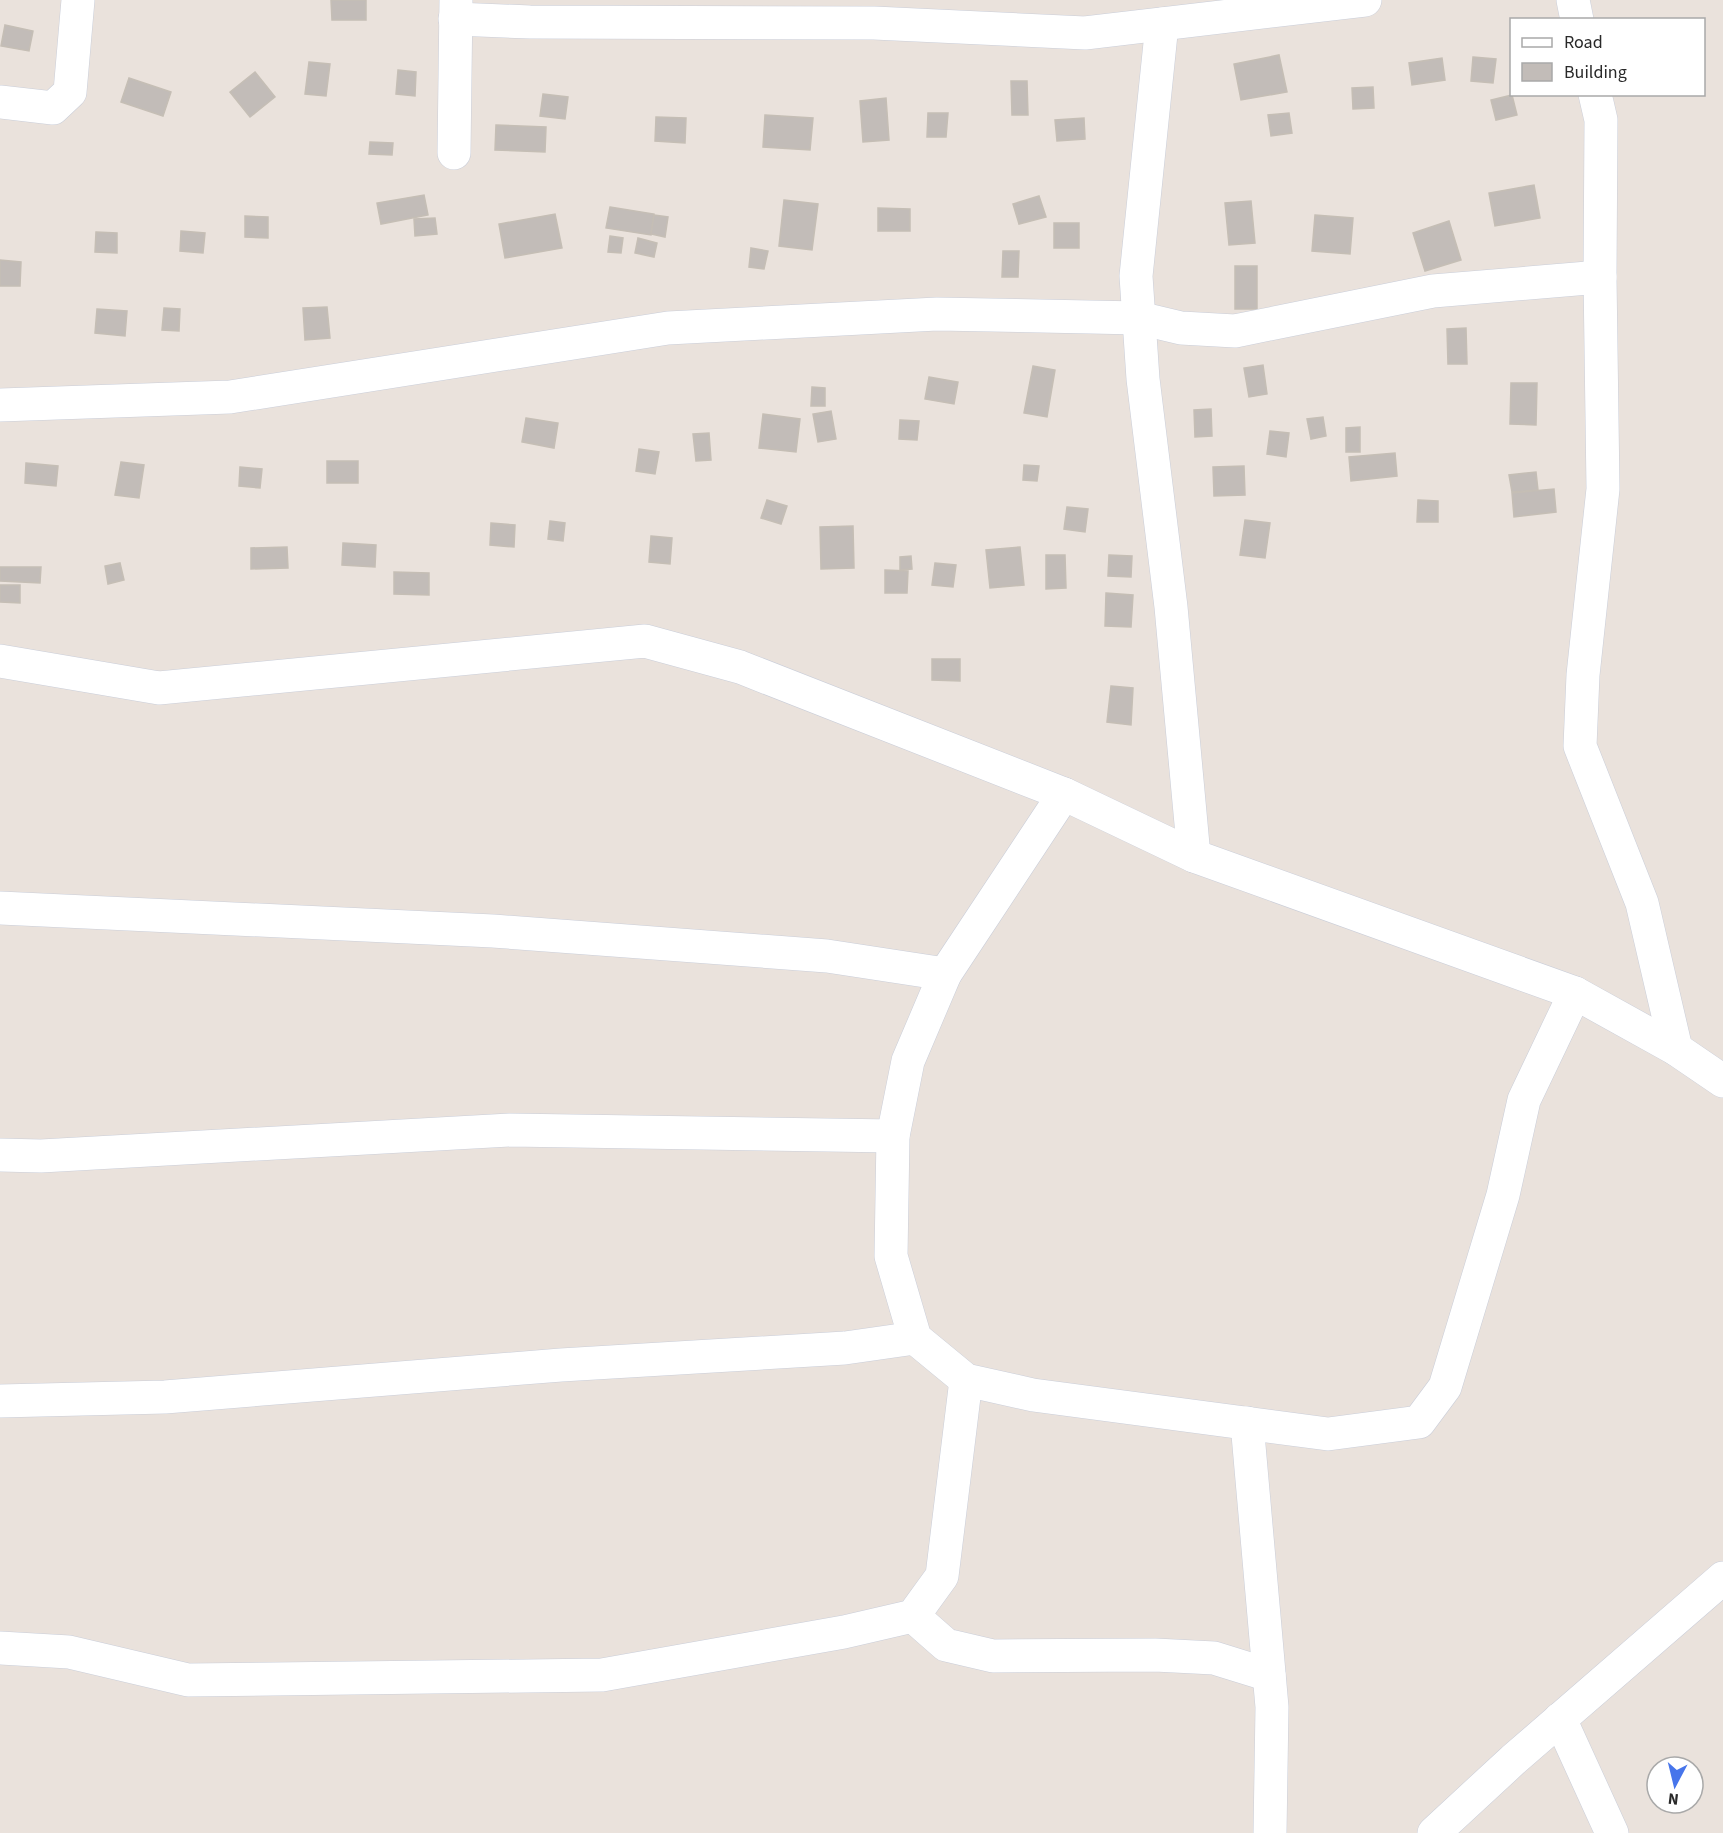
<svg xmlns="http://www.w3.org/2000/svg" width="1723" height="1833" font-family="'Source Sans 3',sans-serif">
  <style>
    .building { fill: #c2bcb8; stroke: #c5beb5; stroke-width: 1.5 }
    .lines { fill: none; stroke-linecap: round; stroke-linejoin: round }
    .minor-casing { stroke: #caced9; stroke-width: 34 }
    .minor { stroke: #fff; stroke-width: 33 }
  </style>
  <rect width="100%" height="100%" fill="#eae2dc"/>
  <g class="building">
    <polygon points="331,0 366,0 366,20 332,20"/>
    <polygon points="5,25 33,31 29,51 1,46"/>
    <polygon points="1279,55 1287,92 1241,100 1234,64"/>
    <polygon points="1473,57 1496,59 1493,83 1471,81"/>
    <polygon points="1442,58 1445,80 1412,85 1409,63"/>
    <polygon points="309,62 330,64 326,96 305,94"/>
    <polygon points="398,70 416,72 415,96 396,94"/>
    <polygon points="255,72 275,97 250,117 230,92"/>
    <polygon points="129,78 171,92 163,116 121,102"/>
    <polygon points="1011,81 1027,81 1028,115 1012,115"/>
    <polygon points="1373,87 1374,108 1353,109 1352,88"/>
    <polygon points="543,94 568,97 565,119 540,116"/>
    <polygon points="1512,95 1517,115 1496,120 1491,100"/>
    <polygon points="886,98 889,140 863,142 860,101"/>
    <polygon points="928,113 948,113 946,137 927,137"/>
    <polygon points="1289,113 1292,133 1271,136 1268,115"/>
    <polygon points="765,115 813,118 810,150 763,147"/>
    <polygon points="656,117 686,118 685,143 655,141"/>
    <polygon points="1084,118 1085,139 1057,141 1055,120"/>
    <polygon points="496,125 546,127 545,152 495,150"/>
    <polygon points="370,142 393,143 392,155 369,154"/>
    <polygon points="1534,185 1540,218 1495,226 1489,193"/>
    <polygon points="424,195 428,215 381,224 377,203"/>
    <polygon points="1039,196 1046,217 1019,224 1013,204"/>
    <polygon points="784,200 818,204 812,250 779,246"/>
    <polygon points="1251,201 1255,243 1229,245 1225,203"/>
    <polygon points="610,207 654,214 651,235 606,228"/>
    <polygon points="878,208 910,209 910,231 878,231"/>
    <polygon points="555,214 562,248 505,258 499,224"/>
    <polygon points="654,215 668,217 665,237 651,234"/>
    <polygon points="1315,215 1353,218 1350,254 1312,251"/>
    <polygon points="245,216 268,217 268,238 245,237"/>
    <polygon points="435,218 437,234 415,236 414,219"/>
    <polygon points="1449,221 1461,260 1425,271 1413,233"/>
    <rect x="1054" y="223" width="25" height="25"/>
    <polygon points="181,231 205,233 203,253 180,251"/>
    <polygon points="96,232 117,233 117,253 95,252"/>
    <polygon points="610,236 623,238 621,253 608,252"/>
    <polygon points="638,238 657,243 654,257 635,253"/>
    <polygon points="751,248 768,251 764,269 749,267"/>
    <polygon points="1003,251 1019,251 1018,277 1002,277"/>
    <polygon points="0,260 21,262 20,286 0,286"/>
    <rect x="1235" y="266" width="22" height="43"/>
    <polygon points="327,307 330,338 305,340 303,308"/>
    <polygon points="164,308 180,309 179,331 162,330"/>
    <polygon points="97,309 127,311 125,336 95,333"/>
    <polygon points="1466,328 1467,364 1448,364 1447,329"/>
    <polygon points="1263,365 1267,394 1249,397 1244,368"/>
    <polygon points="1033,366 1055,370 1047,417 1024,413"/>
    <polygon points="929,377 958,382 954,404 925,399"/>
    <polygon points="1511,383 1537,383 1536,425 1510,424"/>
    <polygon points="812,387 825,388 825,406 811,406"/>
    <polygon points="1211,409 1212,436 1195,437 1194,410"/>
    <polygon points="831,411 836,439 818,442 813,414"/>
    <polygon points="763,414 800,419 796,452 759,448"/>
    <polygon points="1323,417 1326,436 1311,439 1307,419"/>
    <polygon points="526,418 558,423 554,448 522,442"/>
    <polygon points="900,420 919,421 917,440 899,439"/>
    <polygon points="1360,427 1360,452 1346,452 1346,428"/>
    <polygon points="1270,431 1289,433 1286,457 1267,454"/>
    <polygon points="709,433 711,460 696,461 693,434"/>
    <polygon points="639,449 659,452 655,474 636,471"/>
    <polygon points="1395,453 1397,476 1351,481 1349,457"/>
    <rect x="327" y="461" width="31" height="22"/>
    <polygon points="121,462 144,465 139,498 115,495"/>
    <polygon points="26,463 58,466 56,486 25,483"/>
    <polygon points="1024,465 1039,466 1037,481 1023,480"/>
    <polygon points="1244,466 1245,495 1214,496 1213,467"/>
    <polygon points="240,467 262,469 260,488 239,486"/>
    <polygon points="1536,472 1538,490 1512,492 1509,475"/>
    <polygon points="1554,489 1556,512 1514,517 1512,493"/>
    <polygon points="767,500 787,506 781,524 761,518"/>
    <polygon points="1418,500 1438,501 1438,522 1417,522"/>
    <polygon points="1067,507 1088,509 1085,532 1064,529"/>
    <polygon points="1245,520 1270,523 1265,558 1240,555"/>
    <polygon points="550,521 565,523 563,541 548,539"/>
    <polygon points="491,523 515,525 514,547 490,545"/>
    <polygon points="853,526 854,568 821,569 820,527"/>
    <polygon points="651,536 672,538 670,564 649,562"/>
    <polygon points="343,543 376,545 375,567 342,565"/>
    <polygon points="287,547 288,568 251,569 251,548"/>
    <polygon points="1020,547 1024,585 990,588 986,550"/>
    <polygon points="1046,555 1065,555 1066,588 1046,589"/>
    <polygon points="1109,555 1132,556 1131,577 1108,576"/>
    <polygon points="911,556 912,569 900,570 900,557"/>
    <polygon points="120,563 124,580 108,584 105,566"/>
    <polygon points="935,563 956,565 953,587 932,585"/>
    <polygon points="0,567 41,567 40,583 0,581"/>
    <polygon points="885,570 908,571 907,593 885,593"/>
    <polygon points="394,572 429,573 429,595 394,594"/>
    <polygon points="0,585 20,585 20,603 0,602"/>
    <polygon points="1106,593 1133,595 1131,627 1105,626"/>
    <polygon points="932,659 960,659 960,681 932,680"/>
    <polygon points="1111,686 1133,688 1131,725 1107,722"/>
  </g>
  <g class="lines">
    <g class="minor-casing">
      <g id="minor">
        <polyline points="1573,0 1577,20"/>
        <polyline points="455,19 530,22 874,23 1085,33 1365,0"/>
        <polyline points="1162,24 1136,276 1143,379 1171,607 1194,856"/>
        <polyline points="1595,94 1601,120 1600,277 1603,489 1583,675 1580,746 1642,903 1676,1049"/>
        <polyline points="0,102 53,108 70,92 78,0"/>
        <polyline points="454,153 456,0"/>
        <polyline points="0,405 230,397 668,328 937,314 1139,318 1181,328 1235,331 1433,291 1600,277"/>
        <polyline points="0,661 159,688 645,641 740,667 1064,794 1194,856 1575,993 1676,1049 1723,1081"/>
        <polyline points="1064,794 945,974 908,1061 893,1136 891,1256 915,1338 966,1380 1033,1395 1328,1434 1419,1422 1445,1387 1503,1195 1524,1100 1575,993"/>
        <polyline points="0,908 493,931 827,956 945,974"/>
        <polyline points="0,1155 41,1156 510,1130 893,1136"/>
        <polyline points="0,1401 165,1397 561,1365 845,1348 915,1338"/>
        <polyline points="1247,1423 1272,1707 1270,1833"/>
        <polyline points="913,1616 946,1645 993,1656 1155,1655 1214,1658 1269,1675"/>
        <polyline points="0,1648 69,1652 188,1680 602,1675 844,1632 913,1616 942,1576 966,1380"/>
        <polyline points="1560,1719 1612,1833"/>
        <polyline points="1434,1833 1513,1760 1723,1578"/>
      </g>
    </g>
    <use href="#minor" class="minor"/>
  </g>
  <rect x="1510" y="18" width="195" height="78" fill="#ffffff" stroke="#a9a9a9" stroke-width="1.5"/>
  <rect x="1522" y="38" width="30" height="9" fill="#ffffff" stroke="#a9a9a9" stroke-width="1.5"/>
  <text x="1564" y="48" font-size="18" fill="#292929">Road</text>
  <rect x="1522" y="63" width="30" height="18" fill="#c2bcb8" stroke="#a9a9a9" stroke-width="1.5"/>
  <text x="1564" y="78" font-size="18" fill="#292929">Building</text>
  <g transform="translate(1675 1785) rotate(187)"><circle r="28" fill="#ffffff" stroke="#a9a9a9" stroke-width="1.5"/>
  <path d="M0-4.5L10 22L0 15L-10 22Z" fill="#4775eb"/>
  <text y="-9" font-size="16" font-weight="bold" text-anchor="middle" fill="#292929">N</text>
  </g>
</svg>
